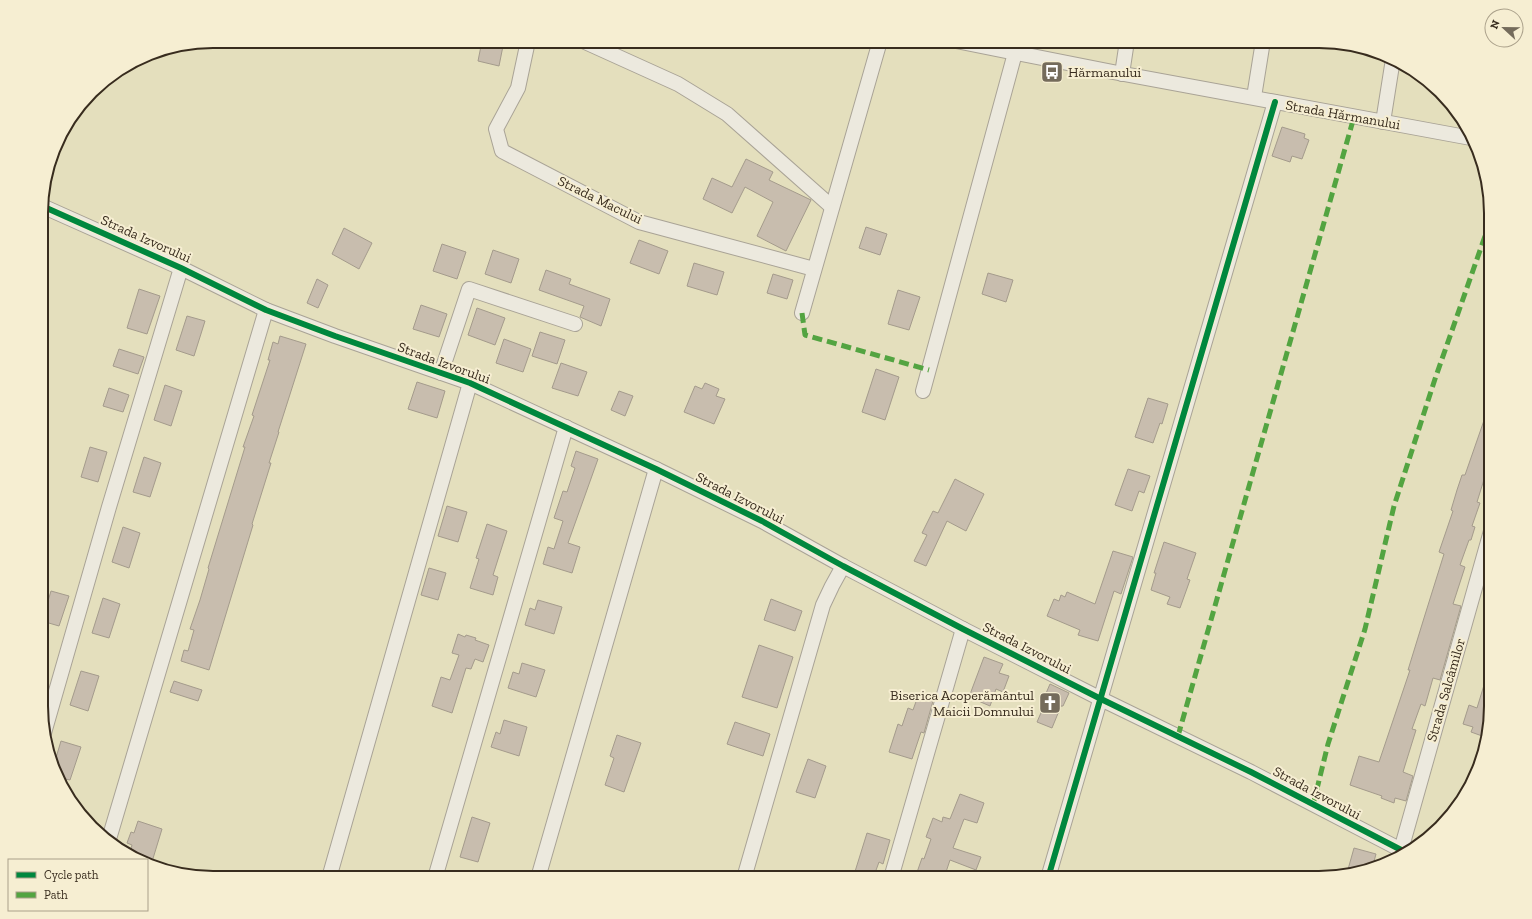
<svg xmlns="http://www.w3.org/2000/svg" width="1532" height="919" font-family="'Zilla Slab',serif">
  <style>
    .farmland { fill: #e4dfbd }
    .building { fill: #c8bdae; stroke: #a49b8c }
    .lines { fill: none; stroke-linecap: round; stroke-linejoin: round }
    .minor-casing { stroke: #a9a396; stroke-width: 16 }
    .minor { stroke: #ece9de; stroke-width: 14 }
    .quiet { stroke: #53a441; stroke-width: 5; stroke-dasharray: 10 5; stroke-linecap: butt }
    .cycleway-casing { stroke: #f6eed2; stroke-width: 8 }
    .cycleway { stroke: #00873e; stroke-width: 6 }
    .labels { text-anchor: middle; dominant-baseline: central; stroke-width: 4; stroke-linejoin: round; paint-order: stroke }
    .poi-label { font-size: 14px; fill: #382c1e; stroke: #f6eed2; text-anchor: start }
    .street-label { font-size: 14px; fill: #382c1e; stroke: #f6eed2 }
    .rim { fill: none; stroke: #382c1e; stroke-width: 2 }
  </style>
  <rect width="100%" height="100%" fill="#e4dfcd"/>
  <polygon class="farmland" points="213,41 1320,41 1364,47 1405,64 1441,91 1468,127 1491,201 1491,717 1468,792 1441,828 1405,855 1330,878 212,878 168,872 147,863 147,860 139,860 127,855 70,802 42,729 42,190 59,136 99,84 147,54"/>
  <g class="building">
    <polygon points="482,41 504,41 499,66 478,61"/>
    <polygon points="1282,127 1305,134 1304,138 1309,140 1302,159 1292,156 1290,162 1272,156"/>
    <polygon points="746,159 773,172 769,180 811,200 786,251 757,236 773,202 745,187 732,213 703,199 712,178 732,187"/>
    <polygon points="866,227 887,234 880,255 859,248"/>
    <polygon points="344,228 372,243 359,269 332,254"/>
    <polygon points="639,240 668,251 659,274 630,263"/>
    <polygon points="442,244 466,252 457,279 433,271"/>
    <polygon points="493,250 519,259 511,283 485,274"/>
    <polygon points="694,263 724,272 717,295 687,286"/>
    <polygon points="546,270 571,279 569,284 610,299 601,326 580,317 584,306 539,290"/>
    <polygon points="988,273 1013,280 1006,302 982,294"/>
    <polygon points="773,274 793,280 787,299 767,293"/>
    <polygon points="317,279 328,285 318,308 307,303"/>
    <polygon points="139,289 160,296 147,334 127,328"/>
    <polygon points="898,290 920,297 909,330 888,324"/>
    <polygon points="421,305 447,314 439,337 413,329"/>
    <polygon points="477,308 505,318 495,345 468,335"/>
    <polygon points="187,316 205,321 194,356 176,350"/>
    <polygon points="540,332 565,340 557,364 532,356"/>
    <polygon points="280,336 306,344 278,432 279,432 269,463 271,463 252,524 253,525 209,670 181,661 184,650 188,651 194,630 190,629 200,600 209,569 208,568 245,447 243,447 254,416 252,415 270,360 268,360 273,342 278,344"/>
    <polygon points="504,339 531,349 523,372 496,363"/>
    <polygon points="119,349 144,357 138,374 113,366"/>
    <polygon points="561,363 587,372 578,396 552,388"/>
    <polygon points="876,369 899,377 885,420 862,412"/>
    <polygon points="417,382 445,391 437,418 408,409"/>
    <polygon points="705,383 719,389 716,396 725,399 714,424 684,412 695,386 702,389"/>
    <polygon points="165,385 182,391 171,426 154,420"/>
    <polygon points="109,388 129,395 123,412 103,406"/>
    <polygon points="619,391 633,396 625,416 611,410"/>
    <polygon points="1148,398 1168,404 1162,424 1160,423 1153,443 1135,437"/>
    <polygon points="1489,406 1491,406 1491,457 1477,502 1480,503 1472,526 1475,527 1471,540 1469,540 1460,565 1465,567 1453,604 1461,606 1440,680 1433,678 1425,706 1421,704 1412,729 1416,730 1403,772 1413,776 1406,801 1395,798 1394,803 1381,798 1382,796 1350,785 1359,756 1379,762 1410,670 1408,670 1424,618 1444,554 1439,552 1453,511 1451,510 1457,490 1462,475 1465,475"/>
    <polygon points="90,447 107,452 98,482 81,477"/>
    <polygon points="576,451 598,459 568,543 580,547 572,573 543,564 548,547 554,549 563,521 554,518 563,491 567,492 575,468 571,466"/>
    <polygon points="144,457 161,463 150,497 133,492"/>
    <polygon points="1128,469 1150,476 1144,493 1139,491 1132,511 1115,505"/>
    <polygon points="955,479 984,494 966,531 947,521 926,566 914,561 927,535 922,533 933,511 938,513"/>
    <polygon points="447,506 467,512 458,542 438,536"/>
    <polygon points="487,524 507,531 493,575 498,577 493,595 470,588 479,559 476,558"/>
    <polygon points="123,527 140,533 129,568 112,562"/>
    <polygon points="1164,542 1196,553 1187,579 1190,580 1180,608 1167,604 1170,597 1151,590 1156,573 1154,573"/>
    <polygon points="1113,551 1133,557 1121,594 1114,591 1098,641 1078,635 1080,630 1047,616 1054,599 1059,601 1061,595 1065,597 1067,592 1095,604"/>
    <polygon points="429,568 446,573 438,600 421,595"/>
    <polygon points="51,591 69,596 59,626 42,621"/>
    <polygon points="103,598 120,604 109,638 92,633"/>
    <polygon points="771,599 802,611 795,631 764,620"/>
    <polygon points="538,600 562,607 554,634 525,625 530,608 535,610"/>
    <polygon points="458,634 465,637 466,635 476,638 475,640 489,645 483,662 475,659 471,669 466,668 452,713 432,706 441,677 450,680 459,655 452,653"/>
    <polygon points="759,645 793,657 777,708 742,697"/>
    <polygon points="984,657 1003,664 999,673 1009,676 1003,692 996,689 990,706 969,697"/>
    <polygon points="522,663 545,670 536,697 508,688 513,672 519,674"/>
    <polygon points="81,671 99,676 88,711 70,705"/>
    <polygon points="1488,672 1491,672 1491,717 1485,737 1471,732 1473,727 1463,724 1469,705 1477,708"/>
    <polygon points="174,681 202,690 198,701 170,692"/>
    <polygon points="1050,684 1069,693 1063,706 1061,706 1052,728 1037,722 1047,699 1044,698"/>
    <polygon points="918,696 933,701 924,733 921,732 912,759 889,752 898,724 902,726 908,708 913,710"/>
    <polygon points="504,720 527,727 519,756 491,747 496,732 500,734"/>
    <polygon points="735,722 770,734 763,756 727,744"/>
    <polygon points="617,735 641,743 624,792 605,785 614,758 610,756"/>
    <polygon points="61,741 81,747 70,780 61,778 55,761"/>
    <polygon points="808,759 826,766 815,798 796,792"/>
    <polygon points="960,794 984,803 977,823 964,819 953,848 981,857 976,870 950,860 944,878 915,878 922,858 924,859 931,839 926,837 933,818 942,822 943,817 950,819"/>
    <polygon points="472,817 490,823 478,862 460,857"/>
    <polygon points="138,821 162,829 151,865 147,863 147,860 139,860 129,856 132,845 127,843 131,832 134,833"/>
    <polygon points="867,833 890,840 883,864 879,862 875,873 869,871 866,878 853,878"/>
    <polygon points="1354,848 1376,854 1373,865 1347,873"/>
  </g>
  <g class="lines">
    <g class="minor-casing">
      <g id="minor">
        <polyline points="528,41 518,88 496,129 502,151 639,222 814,269"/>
        <polyline points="583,41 678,84 727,114 832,207"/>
        <polyline points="956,41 1113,72 1471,138"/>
        <polyline points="1122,74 1127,41"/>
        <polyline points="1254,97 1263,41"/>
        <polyline points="1383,122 1393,59"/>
        <polyline points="42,206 181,268 266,310 335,336 470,383 656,469 762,521 843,566 963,629 1101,699 1251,772 1407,853"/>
        <polyline points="802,313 880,41"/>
        <polyline points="441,373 469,289 575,324"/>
        <polyline points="923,391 1015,53"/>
        <polyline points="44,733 109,507 181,268"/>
        <polyline points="109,839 266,310"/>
        <polyline points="1401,850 1491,531"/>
        <polyline points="329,878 470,383"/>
        <polyline points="435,878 566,427"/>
        <polyline points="538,878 656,469"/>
        <polyline points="744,878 823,605 832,586 843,566"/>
        <polyline points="891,878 963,629"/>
        <polyline points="1048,878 1275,102"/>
      </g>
    </g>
    <use href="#minor" class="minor"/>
    <g class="quiet">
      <polyline points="802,313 805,335 929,370"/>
      <polyline points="1178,736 1354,117"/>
      <polyline points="1313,805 1328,744 1365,629 1394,506 1435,379 1491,219"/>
    </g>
    <g class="cycleway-casing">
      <g id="cycleway">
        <polyline points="42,206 181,268 266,310 335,336 470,383 656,469 762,521 843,566 963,629 1101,699 1251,772 1407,853"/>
        <polyline points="1048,878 1275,102"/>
      </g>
    </g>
    <use href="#cycleway" class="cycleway"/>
  </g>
  <defs>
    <g id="bus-square" transform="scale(1.15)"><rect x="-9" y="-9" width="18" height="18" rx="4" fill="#746b5b" stroke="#f6eed2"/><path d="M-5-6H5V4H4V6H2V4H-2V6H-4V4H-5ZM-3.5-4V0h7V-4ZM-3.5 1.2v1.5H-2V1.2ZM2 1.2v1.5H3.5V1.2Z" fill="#fff"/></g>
    <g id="church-square" transform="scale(1.15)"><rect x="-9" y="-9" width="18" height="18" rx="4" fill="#746b5b" stroke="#f6eed2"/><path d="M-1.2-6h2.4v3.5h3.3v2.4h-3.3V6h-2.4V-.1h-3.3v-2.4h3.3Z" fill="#fff"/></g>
  </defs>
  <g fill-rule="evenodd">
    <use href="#bus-square" x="1052" y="72"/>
    <use href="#church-square" x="1050" y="703"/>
  </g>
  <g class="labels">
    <g class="poi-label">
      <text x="1068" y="72">Hărmanului</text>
      <text x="1034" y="695" text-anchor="end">Biserica Acoperământul<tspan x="1034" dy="16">Maicii Domnului</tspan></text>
    </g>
    <g class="street-label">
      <text transform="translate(1343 115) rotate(10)">Strada Hărmanului</text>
      <text transform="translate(600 200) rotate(26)">Strada Macului</text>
      <text transform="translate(146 239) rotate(24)">Strada Izvorului</text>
      <text transform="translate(444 363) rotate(20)">Strada Izvorului</text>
      <text transform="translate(740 498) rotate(27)">Strada Izvorului</text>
      <text transform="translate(1027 648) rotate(27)">Strada Izvorului</text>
      <text transform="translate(1446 690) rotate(-74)">Strada Salcâmilor</text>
      <text transform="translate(1317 793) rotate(28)">Strada Izvorului</text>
    </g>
  </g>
  <path d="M0 0H1532V919H0ZM213 48H1319A165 165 0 0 1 1484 213V706A165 165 0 0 1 1319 871H213A165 165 0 0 1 48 706V213A165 165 0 0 1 213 48Z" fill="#f6eed2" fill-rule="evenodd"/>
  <path class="rim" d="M213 48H1319A165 165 0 0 1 1484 213V706A165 165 0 0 1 1319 871H213A165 165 0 0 1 48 706V213A165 165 0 0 1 213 48Z"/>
  <rect x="8" y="859" width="140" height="52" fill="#f6eed2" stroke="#aaa08a"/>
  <rect x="16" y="872" width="20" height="6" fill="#00873e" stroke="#aaa08a"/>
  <text x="44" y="879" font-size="12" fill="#382c1e">Cycle path</text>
  <rect x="16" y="892" width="20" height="6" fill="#53a441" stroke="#aaa08a"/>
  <text x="44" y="899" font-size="12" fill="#382c1e">Path</text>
  <g transform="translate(1504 28) rotate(292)"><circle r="19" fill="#f6eed2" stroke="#aaa08a"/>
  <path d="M0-3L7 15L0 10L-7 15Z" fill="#746b5b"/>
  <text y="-6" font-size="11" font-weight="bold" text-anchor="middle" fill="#382c1e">N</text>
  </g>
</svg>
